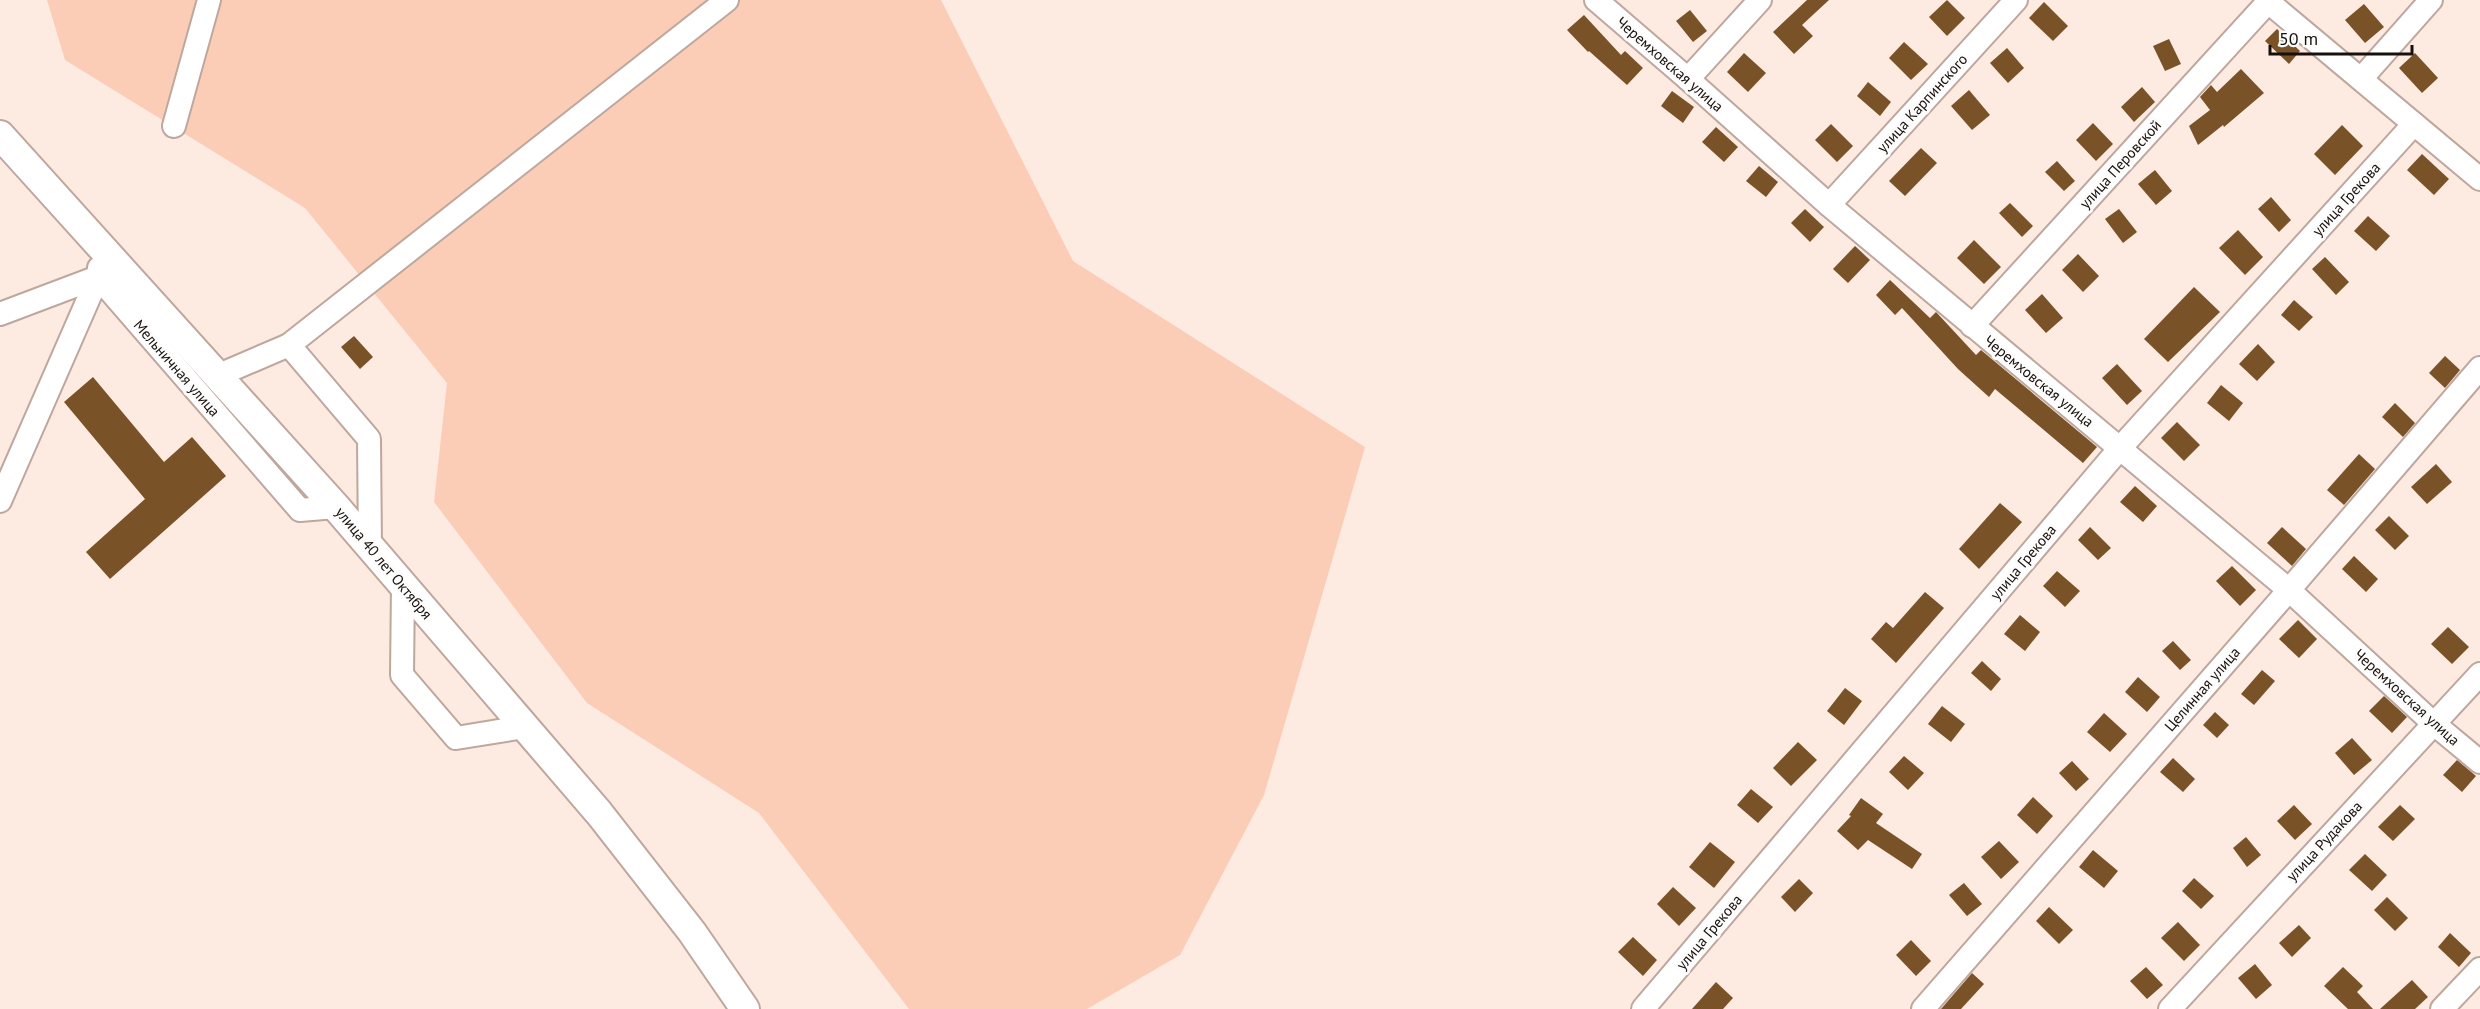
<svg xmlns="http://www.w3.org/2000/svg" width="2480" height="1009" font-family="'PT Sans',sans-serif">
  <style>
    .green { fill: #fbcdb7 }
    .building { fill: #795228 }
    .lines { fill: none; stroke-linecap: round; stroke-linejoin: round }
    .minor-casing { stroke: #bea79d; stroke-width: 26 }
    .major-casing { stroke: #bea79d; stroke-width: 32 }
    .minor { stroke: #fff; stroke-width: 22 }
    .major { stroke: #fff; stroke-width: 28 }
    .labels { text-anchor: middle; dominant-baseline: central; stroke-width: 6; stroke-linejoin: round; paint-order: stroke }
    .street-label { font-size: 15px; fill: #18100d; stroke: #fcfcfc }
  </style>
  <rect width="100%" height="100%" fill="#fdeae1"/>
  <!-- green -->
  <polygon class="green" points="47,0 941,0 1073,261 1365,447 1264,795 1180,955 1087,1009 909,1009 759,813 587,703 434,502 447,383 305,208 65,60"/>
  <!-- building -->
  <g class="building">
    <polygon points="1807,0 1829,0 1802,25 1813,36 1794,54 1773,32"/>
    <polygon points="1947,0 1965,18 1947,36 1929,17"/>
    <polygon points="2044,2 2068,26 2053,41 2029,18"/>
    <polygon points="2364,4 2384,27 2365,43 2345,20"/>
    <polygon points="1690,10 1707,31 1693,42 1676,21"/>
    <polygon points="1584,15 1621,55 1625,51 1643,68 1627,85 1589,51 1588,52 1567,30"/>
    <polygon points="2277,29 2300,51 2289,64 2265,41"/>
    <polygon points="2169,39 2181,64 2165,71 2153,46"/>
    <polygon points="1904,42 1928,64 1911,80 1889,58"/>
    <polygon points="2007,48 2024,68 2008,83 1990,63"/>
    <polygon points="1744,53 1766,73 1748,92 1727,72"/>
    <polygon points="2415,53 2438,78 2422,93 2399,68"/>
    <polygon points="2241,69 2264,93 2224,127 2223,125 2198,145 2189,126 2210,110 2200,97 2211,85 2217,92"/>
    <polygon points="1868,82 1891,102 1880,116 1857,96"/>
    <polygon points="2142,87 2155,102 2134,122 2121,107"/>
    <polygon points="1969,90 1990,115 1972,130 1951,106"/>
    <polygon points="1672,91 1694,107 1683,123 1661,106"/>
    <polygon points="2093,123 2113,144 2096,161 2076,140"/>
    <polygon points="1831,124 1853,146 1837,162 1815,140"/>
    <polygon points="2342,125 2363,146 2335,175 2314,154"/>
    <polygon points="1716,127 1738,147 1724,162 1702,142"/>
    <polygon points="1921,148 1937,163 1905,196 1889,181"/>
    <polygon points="2422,154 2449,179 2434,195 2407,170"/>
    <polygon points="2057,161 2075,181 2064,191 2045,172"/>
    <polygon points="1759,166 1778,182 1766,197 1746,181"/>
    <polygon points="2155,170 2172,191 2156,205 2138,184"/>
    <polygon points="2271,197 2291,220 2279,232 2258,209"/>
    <polygon points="2010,203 2033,226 2022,237 1999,213"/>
    <polygon points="1805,209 1824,227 1810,242 1791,223"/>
    <polygon points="2119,209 2137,232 2123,243 2105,219"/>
    <polygon points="2368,216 2390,236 2376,251 2354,231"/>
    <polygon points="2238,230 2263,257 2245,275 2219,248"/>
    <polygon points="1974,240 2001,267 1984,284 1957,258"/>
    <polygon points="1855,246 1870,260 1848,283 1833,269"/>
    <polygon points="2078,254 2099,276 2083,292 2062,270"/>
    <polygon points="2325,257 2349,282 2336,295 2312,269"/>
    <polygon points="1890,280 1930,318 1936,312 1976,355 1981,350 2097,447 2083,463 1995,389 1989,397 1958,369 1902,308 1895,315 1876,295"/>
    <polygon points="2194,287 2220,312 2168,362 2144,339"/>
    <polygon points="2042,294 2063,318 2046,333 2025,310"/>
    <polygon points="2294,300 2313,317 2299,331 2281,315"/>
    <polygon points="354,336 373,357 360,369 341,347"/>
    <polygon points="2258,344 2275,362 2257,381 2239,364"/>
    <polygon points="2445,356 2460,370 2445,388 2429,373"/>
    <polygon points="2117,364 2142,391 2127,405 2102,378"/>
    <polygon points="93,377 164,462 192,437 226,476 110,579 86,552 145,499 64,402"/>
    <polygon points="2221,385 2243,403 2229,421 2207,403"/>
    <polygon points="2395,403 2415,423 2403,437 2382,417"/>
    <polygon points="2177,422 2200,445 2184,461 2161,438"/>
    <polygon points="2359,454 2375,469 2344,505 2327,490"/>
    <polygon points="2436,464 2452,482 2427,504 2411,487"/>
    <polygon points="2135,486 2157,506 2143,522 2120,502"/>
    <polygon points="2000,503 2022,522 1979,569 1959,549"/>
    <polygon points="2389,516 2409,536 2395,550 2375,530"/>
    <polygon points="2090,527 2111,548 2098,560 2078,540"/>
    <polygon points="2282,527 2306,549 2292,566 2267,543"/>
    <polygon points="2354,556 2378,579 2366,592 2342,569"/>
    <polygon points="2232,566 2256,590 2240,606 2216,581"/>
    <polygon points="2057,571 2080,591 2065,607 2043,586"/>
    <polygon points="1925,592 1944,608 1896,663 1871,639 1886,622 1893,628"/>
    <polygon points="2020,615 2040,632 2025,651 2004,634"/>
    <polygon points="2298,620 2317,639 2299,658 2279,639"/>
    <polygon points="2448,627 2469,647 2452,664 2431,644"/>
    <polygon points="2173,641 2191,660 2180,670 2162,651"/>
    <polygon points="1982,661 2001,679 1991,691 1971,673"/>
    <polygon points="2262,670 2275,681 2254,705 2241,694"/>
    <polygon points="2138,677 2160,697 2147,712 2125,692"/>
    <polygon points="1845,688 1862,701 1844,725 1827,711"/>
    <polygon points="2384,696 2407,717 2392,733 2369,711"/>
    <polygon points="1942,706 1965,724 1951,742 1928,724"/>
    <polygon points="2215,712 2229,725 2217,738 2203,725"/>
    <polygon points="2104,713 2127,734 2110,752 2087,732"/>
    <polygon points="2352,738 2372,760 2354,775 2335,753"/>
    <polygon points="1798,742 1817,760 1791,786 1773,768"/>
    <polygon points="1904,756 1924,773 1908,790 1889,772"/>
    <polygon points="2173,758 2195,779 2183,792 2160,772"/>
    <polygon points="2457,760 2476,776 2462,792 2443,775"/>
    <polygon points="2072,761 2089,779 2076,791 2059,773"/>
    <polygon points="1751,789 1773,807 1758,823 1737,805"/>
    <polygon points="2033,797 2053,816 2037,834 2017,815"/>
    <polygon points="1861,798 1883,814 1876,823 1922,854 1912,869 1868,840 1858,850 1837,831 1851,816 1849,815"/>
    <polygon points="2294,805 2312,824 2295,840 2277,821"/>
    <polygon points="2400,805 2415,819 2393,841 2378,827"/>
    <polygon points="2246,837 2261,855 2247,867 2233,848"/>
    <polygon points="1999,841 2019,862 2001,879 1981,857"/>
    <polygon points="1710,842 1735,862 1714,888 1689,867"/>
    <polygon points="2093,850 2118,871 2104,888 2079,867"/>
    <polygon points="2365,854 2387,875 2372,891 2349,870"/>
    <polygon points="2194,878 2214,896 2201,909 2182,891"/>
    <polygon points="1799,879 1813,893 1795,912 1781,897"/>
    <polygon points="1964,883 1982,904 1967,916 1949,895"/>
    <polygon points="1673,887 1696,908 1679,926 1657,904"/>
    <polygon points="2387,897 2408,918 2395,931 2374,910"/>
    <polygon points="2049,907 2073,930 2059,944 2036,921"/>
    <polygon points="2178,922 2200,945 2184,961 2161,938"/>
    <polygon points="2299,925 2311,938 2292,957 2279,943"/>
    <polygon points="2450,933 2471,953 2459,967 2438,947"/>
    <polygon points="1633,937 1657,960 1643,976 1618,952"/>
    <polygon points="1911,940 1931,961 1916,976 1896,955"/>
    <polygon points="2255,964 2272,985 2256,999 2238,978"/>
    <polygon points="2146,967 2163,985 2147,999 2130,981"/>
    <polygon points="2343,967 2363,986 2357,992 2373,1009 2348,1009 2324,986"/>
    <polygon points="1972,973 1984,984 1961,1009 1941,1009"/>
    <polygon points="2412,980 2428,997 2415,1009 2380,1009"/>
    <polygon points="1716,982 1733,998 1723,1009 1692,1009"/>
  </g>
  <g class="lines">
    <!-- minor casing -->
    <g class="minor-casing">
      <g id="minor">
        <polyline points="1596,0 1688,79 1829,205 2289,590 2433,723 2480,762"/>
        <polyline points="2266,0 2480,179"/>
        <polyline points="1688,79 1760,0"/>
        <polyline points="2361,79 2431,0"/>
        <polyline points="174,126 209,0"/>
        <polyline points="1829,205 2016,0"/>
        <polyline points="0,314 98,277 300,510 336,507"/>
        <polyline points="1972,326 2268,2"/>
        <polyline points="289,345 727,0"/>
        <polyline points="219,375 289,345 369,439 370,548"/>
        <polyline points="0,501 98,277 99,268"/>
        <polyline points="403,586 402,675 456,738 524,727"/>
        <polyline points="1643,1009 2121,447 2414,124"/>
        <polyline points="1923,1009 2289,590 2480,368"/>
        <polyline points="2170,1009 2480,674"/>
        <polyline points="2442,1009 2480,969"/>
      </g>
    </g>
    <!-- major casing -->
    <g class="major-casing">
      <polyline id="major" points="0,135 336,507 599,813 692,932 745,1009"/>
    </g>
    <!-- minor -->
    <use href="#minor" class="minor"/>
    <!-- major -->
    <use href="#major" class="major"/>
  </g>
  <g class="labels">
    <!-- street labels -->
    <g class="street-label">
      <text transform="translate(1670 64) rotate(41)">Черемховская улица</text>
      <text transform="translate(1922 103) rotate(-48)">улица Карпинского</text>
      <text transform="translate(2120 164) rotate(-48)">улица Перовской</text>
      <text transform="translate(2346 199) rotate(-48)">улица Грекова</text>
      <text transform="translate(177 368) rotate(49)">Мельничная улица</text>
      <text transform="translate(2039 381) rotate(39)">Черемховская улица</text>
      <text transform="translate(2023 562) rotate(-50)">улица Грекова</text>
      <text transform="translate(384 563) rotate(50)">улица 40 лет Октября</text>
      <text transform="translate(2202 689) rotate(-49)">Целинная улица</text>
      <text transform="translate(2407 697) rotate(42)">Черемховская улица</text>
      <text transform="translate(2324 841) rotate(-47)">улица Рудакова</text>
      <text transform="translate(1709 932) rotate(-50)">улица Грекова</text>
    </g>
  </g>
  <!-- scale -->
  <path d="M2270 45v9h142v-9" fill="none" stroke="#18100d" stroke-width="3"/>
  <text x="2279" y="45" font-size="18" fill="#18100d" stroke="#fcfcfc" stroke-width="4.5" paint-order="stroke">50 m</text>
</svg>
